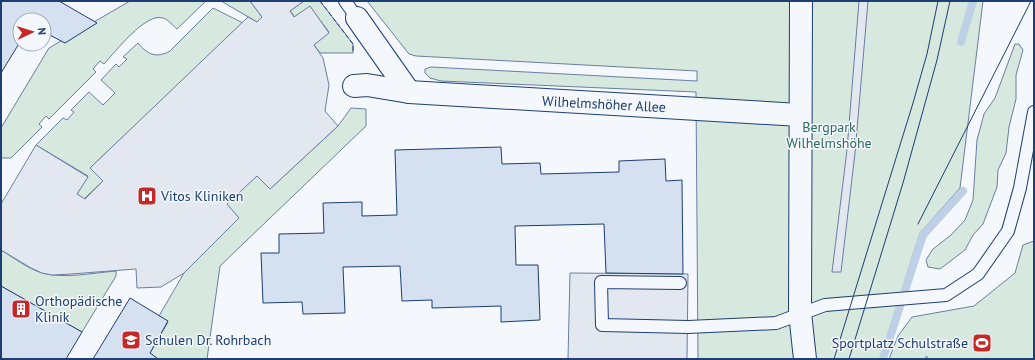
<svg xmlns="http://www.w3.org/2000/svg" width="1035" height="360" font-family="'PT Sans',sans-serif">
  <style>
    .green { fill: #d7e8df; stroke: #687fa3 }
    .parking { fill: #e3e8f0; stroke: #687fa3 }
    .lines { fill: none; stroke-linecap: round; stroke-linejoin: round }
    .stream { stroke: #bed0e5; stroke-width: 8 }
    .building { fill: #d5e0f0; stroke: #1d3f73 }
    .lane-casing { stroke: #1d3f73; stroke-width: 14 }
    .street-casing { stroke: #1d3f73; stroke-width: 24 }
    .secondary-casing { stroke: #1d3f73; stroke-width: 24 }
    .lane { stroke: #f4f7fb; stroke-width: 12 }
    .street { stroke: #f4f7fb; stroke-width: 22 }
    .secondary { stroke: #f4f7fb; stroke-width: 22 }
    .tram { stroke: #1d3f73; stroke-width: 1 }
    .fence { stroke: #1d3f73; stroke-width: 1; stroke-dasharray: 5 2; stroke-linecap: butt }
    .labels { text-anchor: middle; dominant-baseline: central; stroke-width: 3; stroke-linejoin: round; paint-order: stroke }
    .street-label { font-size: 14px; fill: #1d3f73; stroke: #f4f7fb }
    .park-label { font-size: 14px; fill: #2c6c60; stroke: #f4f7fb }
    .poi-label { font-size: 14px; fill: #1d3f73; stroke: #f4f7fb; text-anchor: start }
  </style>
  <rect width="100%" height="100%" fill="#f4f7fb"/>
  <!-- green -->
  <g class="green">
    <path d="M130 1H206L177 29C173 26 168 19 163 18 146 12 115 52 104 64L100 61 93 69 96 72 49 119 46 116 39 124 42 127 11 158H1V128L49 48Z"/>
    <polygon points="221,1 250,1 262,17 257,22"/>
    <polygon points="304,1 320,1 353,44 353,53 320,53 314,45 329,32 310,7 295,17 290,11"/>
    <polygon points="367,1 983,1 960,188 920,233 880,359 698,359 696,92 441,81 430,78 425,73 425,69 431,67 697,81 697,71 416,56 409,54"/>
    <path d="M213 8 243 23 90 168 103 181 84 199 77 194 88 176 36 145 63 118 67 120 74 112 71 110 89 92 103 105 115 93 101 80 116 64 119 67 127 59 123 57 138 43C147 54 156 59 170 51Z"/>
    <polygon points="1015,44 1019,44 1023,50 1016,75 1016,99 1009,127 1006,153 998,170 997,187 983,224 973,235 965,250 940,269 928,267 926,260 933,249 951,235 965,220 973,200 977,140 984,114 995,98"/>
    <polygon points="351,108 366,109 366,126 220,266 207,359 158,359 150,353 168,322 159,316 184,273 239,218 226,204 257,175 270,189 338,126"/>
    <polygon points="1034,241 1034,359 927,359 927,356 924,359 889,359 898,336 912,317 974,306 1015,273 1023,245"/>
    <path d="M1 250C14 258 27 268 42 273 64 279 92 273 116 271V276L82 332 1 286Z"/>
  </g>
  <!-- parking -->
  <g class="parking">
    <polygon points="250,1 304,1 290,11 294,17 310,6 329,33 314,45 323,58 329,85 325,111 338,126 270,189 257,176 227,204 239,218 184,273 161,287 137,288 136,269 71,274 52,275 42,273 31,268 1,250 1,204 36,145 88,177 77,194 85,199 103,181 90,168 248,17 257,22 262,17"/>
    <polygon points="859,1 868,1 855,153 841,272 832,272 847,150"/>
    <polygon points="570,273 688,274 687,359 568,359"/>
  </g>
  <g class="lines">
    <!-- stream -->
    <g class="stream">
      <polyline points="961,42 973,1"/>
      <polyline points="883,359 923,235 963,191"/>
    </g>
  </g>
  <!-- building -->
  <g class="building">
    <polygon points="1,1 59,1 97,23 65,43 44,32 44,20 20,20 20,42 1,73"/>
    <polygon points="501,147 502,164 540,163 541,174 619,172 619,161 665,159 666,181 682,180 683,274 606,273 604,224 515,226 516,265 538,265 540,320 501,322 501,306 432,308 432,300 402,301 400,266 343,267 345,313 303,314 302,302 263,303 261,253 279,253 279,234 324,233 323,203 362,202 362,216 397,215 395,150"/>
    <polygon points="1,286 82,332 66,359 1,359"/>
    <polygon points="130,298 168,321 150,353 158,359 93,359"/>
  </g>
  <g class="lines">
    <!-- lane casing -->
    <g class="lane-casing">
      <g id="lane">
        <polyline points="345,1 357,18"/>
        <polyline points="680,283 601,282 602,325 688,327 776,323 825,305 946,295 978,274 1008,231 1020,188 1034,112"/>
      </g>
    </g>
    <!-- street casing -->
    <g class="street-casing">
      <g id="street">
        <polyline points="357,18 409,92"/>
        <polyline points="354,86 367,85 409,92 800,115"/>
      </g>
    </g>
    <!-- secondary casing -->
    <g class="secondary-casing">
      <polyline id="secondary" points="801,1 800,313 805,359"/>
    </g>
    <!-- lane -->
    <use href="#lane" class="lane"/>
    <!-- street -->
    <use href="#street" class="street"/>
    <!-- secondary -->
    <use href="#secondary" class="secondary"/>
    <!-- tram -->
    <g class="tram">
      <polyline points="918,224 1031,1"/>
      <polyline points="834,359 913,103 927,54 938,1"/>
      <polyline points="849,359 903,183 937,60 950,1"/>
    </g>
    <!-- fence -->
    <polyline class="fence" points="320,1 353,44 353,53"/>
  </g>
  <!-- icons -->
  <defs>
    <g id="hospital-square" transform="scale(1)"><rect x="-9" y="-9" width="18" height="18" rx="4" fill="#c62828" stroke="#f4f7fb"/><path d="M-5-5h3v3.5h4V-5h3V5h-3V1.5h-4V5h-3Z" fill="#fff"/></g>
    <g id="building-square" transform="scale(1)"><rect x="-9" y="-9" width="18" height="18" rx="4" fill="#c62828" stroke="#f4f7fb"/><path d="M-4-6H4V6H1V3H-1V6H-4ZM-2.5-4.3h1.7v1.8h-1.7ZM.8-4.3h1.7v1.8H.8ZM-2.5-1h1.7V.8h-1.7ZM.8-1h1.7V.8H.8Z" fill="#fff"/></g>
    <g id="school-square" transform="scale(1)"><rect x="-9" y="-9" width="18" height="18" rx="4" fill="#c62828" stroke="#f4f7fb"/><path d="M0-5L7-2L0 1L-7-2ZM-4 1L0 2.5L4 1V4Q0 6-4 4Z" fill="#fff"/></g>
    <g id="stadium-square" transform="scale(1)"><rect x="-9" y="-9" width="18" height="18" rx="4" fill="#c62828" stroke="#f4f7fb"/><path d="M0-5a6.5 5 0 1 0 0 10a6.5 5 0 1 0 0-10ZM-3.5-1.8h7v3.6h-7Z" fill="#fff"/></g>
  </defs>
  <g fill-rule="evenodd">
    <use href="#hospital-square" x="147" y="196"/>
    <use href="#building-square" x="21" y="309"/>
    <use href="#school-square" x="131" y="340"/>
    <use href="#stadium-square" x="982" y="343"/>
  </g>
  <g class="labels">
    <!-- street labels -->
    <g class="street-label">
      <text transform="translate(604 104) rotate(3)">Wilhelmshöher Allee</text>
    </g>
    <!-- park labels -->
    <g class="park-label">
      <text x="829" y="127">Bergpark<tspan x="829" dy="16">Wilhelmshöhe</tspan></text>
    </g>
    <!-- poi labels -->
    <g class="poi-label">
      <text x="161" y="196">Vitos Kliniken</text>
      <text x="35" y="301">Orthopädische<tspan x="35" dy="16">Klinik</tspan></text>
      <text x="145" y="340">Schulen Dr. Rohrbach</text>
      <text x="968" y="343" text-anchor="end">Sportplatz Schulstraße</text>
    </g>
  </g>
  <!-- border -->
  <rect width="1035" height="360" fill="none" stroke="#1d3f73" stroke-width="4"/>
  <!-- north arrow -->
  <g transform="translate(32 32) rotate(86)"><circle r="19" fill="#f4f7fb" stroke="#9eadc5"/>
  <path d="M0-3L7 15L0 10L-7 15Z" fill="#c62828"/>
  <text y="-6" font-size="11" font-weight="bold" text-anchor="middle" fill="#1d3f73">N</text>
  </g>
</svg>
